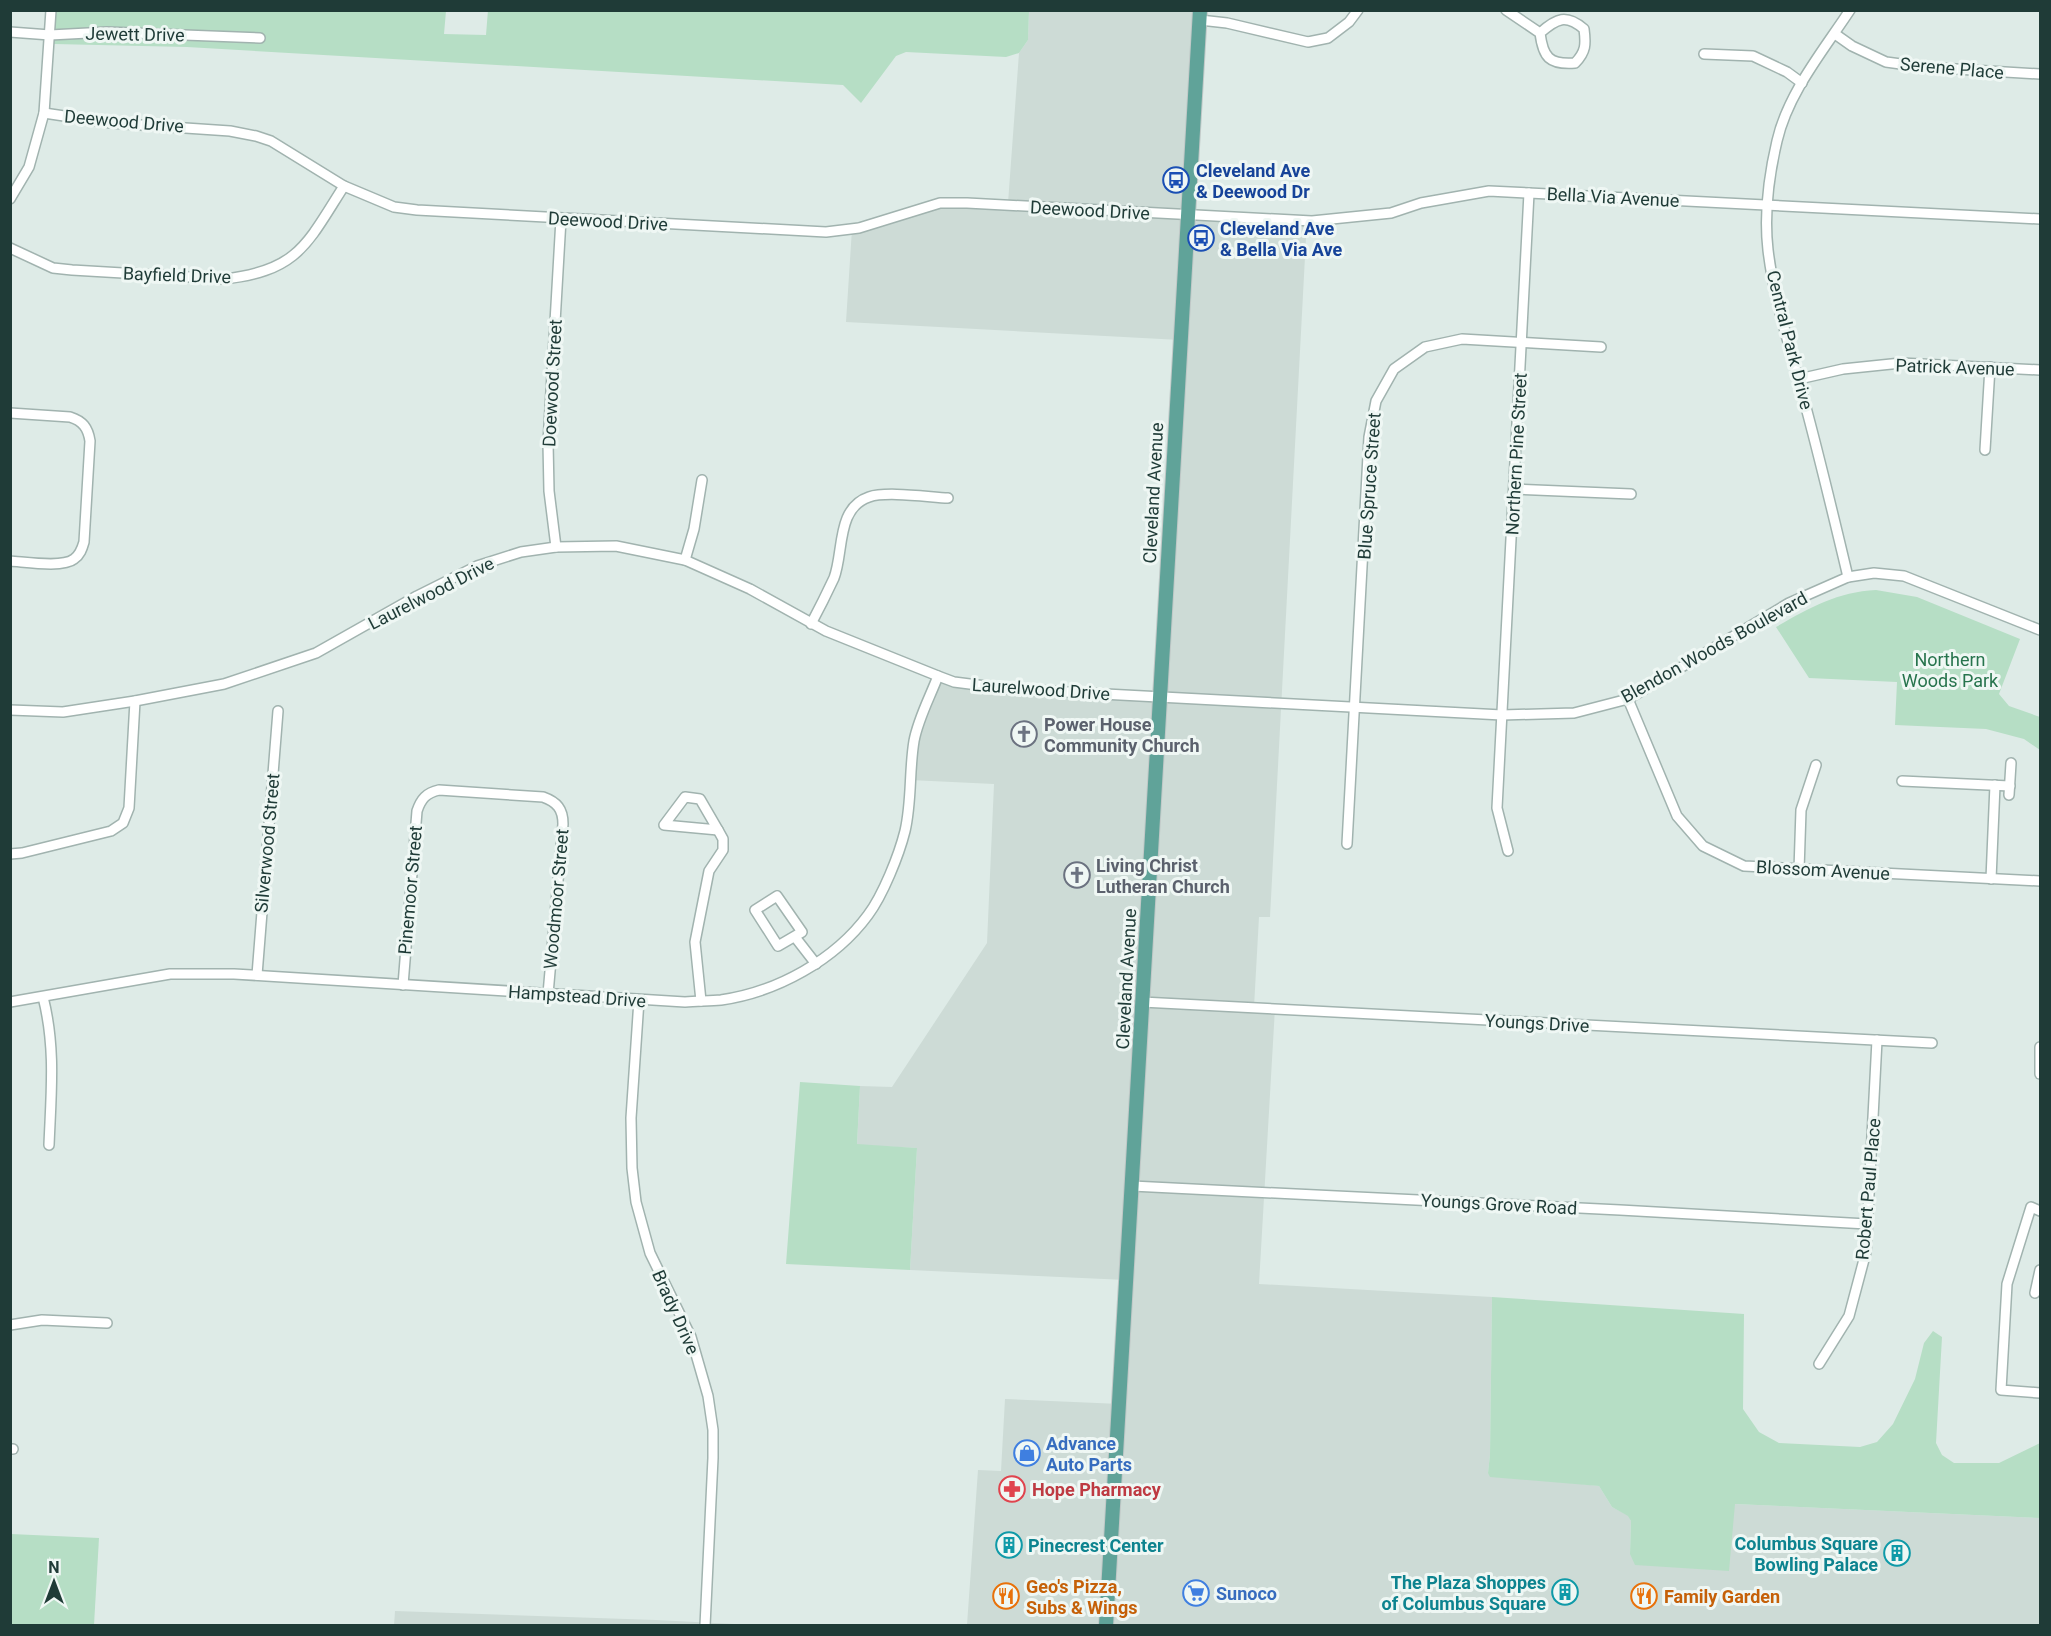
<svg xmlns="http://www.w3.org/2000/svg" width="2051" height="1636" font-family="Roboto,sans-serif">
  <style>
    .built { fill: #cddbd6 }
    .green { fill: #b6dec5 }
    .lines { fill: none; stroke-linecap: round; stroke-linejoin: round }
    .street-casing { stroke: #a1b3af; stroke-width: 12 }
    .primary-casing { stroke: #c0c8c7; stroke-width: 16 }
    .street { stroke: #fff; stroke-width: 9 }
    .primary { stroke: #60a399; stroke-width: 14 }
    .labels { text-anchor: middle; dominant-baseline: central; stroke-width: 6; stroke-linejoin: round; paint-order: stroke }
    .street-label { font-size: 18px; fill: #1f3b37; stroke: #eff7f4 }
    .transit-label { font-size: 18px; font-weight: bold; fill: #164399; stroke: #eff7f4; text-anchor: start }
    .park-label { font-size: 18px; fill: #27744d; stroke: #eff7f4 }
    .worship-label { font-size: 18px; font-weight: bold; fill: #5b616d; stroke: #eff7f4; text-anchor: start }
    .shop-label { font-size: 18px; font-weight: bold; fill: #366cbe; stroke: #eff7f4; text-anchor: start }
    .health-label { font-size: 18px; font-weight: bold; fill: #be3a42; stroke: #eff7f4; text-anchor: start }
    .culture-label { font-size: 18px; font-weight: bold; fill: #0d838f; stroke: #eff7f4; text-anchor: end }
    .food-label { font-size: 18px; font-weight: bold; fill: #c56008; stroke: #eff7f4; text-anchor: start }
  </style>
  <rect width="100%" height="100%" fill="#deebe7"/>
  <!-- built -->
  <g class="built">
    <polygon points="1029,11 1202,11 1189,214 1307,219 1270,917 1259,917 1254,1007 1275,1008 1259,1284 1492,1297 1490,1454 1488,1473 1599,1486 1612,1507 1629,1516 1631,1521 1630,1554 1734,1504 2040,1518 2040,1625 967,1625 978,1470 1001,1471 1005,1399 1120,1404 1126,1280 910,1270 917,1148 857,1145 860,1086 892,1087 987,943 994,784 910,780 914,739 938,677 976,685 1160,695 1180,340 846,322 852,229 908,211 1008,203 1019,53 1028,40"/>
    <polygon points="395,1611 656,1620 754,1625 394,1626"/>
  </g>
  <!-- green -->
  <g class="green">
    <polygon points="56,10 446,11 444,34 486,35 488,10 1029,11 1028,40 1019,53 1006,57 906,52 896,56 861,103 843,85 187,47 54,44"/>
    <path d="M1876 590 1917 597 2020 639 1999 694 2009 706 2040 717V750L2024 739 1986 729 1895 725 1897 682 1809 678 1776 627C1809 608 1837 592 1876 590Z"/>
    <polygon points="800,1082 860,1086 857,1144 917,1148 910,1270 786,1264"/>
    <polygon points="1492,1297 1744,1314 1743,1409 1759,1432 1779,1443 1860,1447 1877,1442 1893,1424 1915,1379 1924,1343 1933,1331 1942,1337 1936,1443 1942,1455 1954,1463 1999,1463 2040,1443 2040,1518 1735,1504 1729,1571 1635,1565 1630,1554 1631,1521 1628,1516 1612,1507 1599,1486 1490,1477 1488,1473 1490,1454"/>
    <polygon points="11,1534 99,1538 94,1625 11,1625"/>
  </g>
  <g class="lines">
    <!-- street casing -->
    <g class="street-casing">
      <g id="street">
        <path d="M1506 10 1540 33C1543 57 1549 65 1575 63 1586 52 1586 44 1584 29 1566 14 1557 18 1540 33"/>
        <polyline points="1200,20 1227,23 1308,42 1328,38 1349,22 1358,10"/>
        <polyline points="10,32 50,35 107,32 260,38"/>
        <polyline points="1835,34 1852,46 1886,62 1923,67 2040,74"/>
        <polyline points="1704,54 1753,56 1787,72 1802,83"/>
        <polyline points="44,113 111,123 230,131 256,136 271,141 344,186 394,207 417,210 826,232 859,228 940,203 967,203 1312,221 1391,213 1421,203 1489,191 2040,219"/>
        <polyline points="10,199 29,167 44,113 51,10"/>
        <path d="M10 248 53 268 72 270 224 279C298 271 307 244 344 186"/>
        <polyline points="1799,379 1843,369 1901,363 2040,370"/>
        <path d="M10 413 70 417C83 421 88 428 90 441L84 542C82 549 80 555 74 559 63 568 26 562 10 561"/>
        <polyline points="1985,450 1990,367"/>
        <polyline points="1514,489 1631,494"/>
        <polyline points="556,547 549,491 548,443 561,219"/>
        <polyline points="685,560 694,529 702,480"/>
        <path d="M1848 577C1834 518 1820 459 1804 400 1791 350 1774 301 1768 250 1764 215 1769 175 1777 141 1788 93 1823 51 1850 10"/>
        <path d="M811 624C819 609 827 593 834 578 844 552 836 508 869 497 886 491 928 497 948 498"/>
        <polyline points="1628,699 1677,816 1703,846 1744,866 2040,881"/>
        <polyline points="10,710 63,712 135,701 224,684 316,653 417,596 477,566 521,552 556,547 616,546 685,560 750,589 826,631 938,676 954,682 1009,689 1502,715 1574,713 1628,699 1789,603 1848,577 1874,573 1904,576 2040,630"/>
        <polyline points="1902,781 2010,786"/>
        <polyline points="2009,795 2011,763"/>
        <polygon points="685,797 700,799 718,830 664,825"/>
        <polyline points="1347,844 1369,437 1376,401 1394,369 1425,347 1462,339 1601,347"/>
        <polyline points="1508,851 1497,808 1529,193"/>
        <polyline points="10,854 22,853 111,831 123,823 129,808 135,701"/>
        <polyline points="1799,870 1801,810 1816,765"/>
        <polyline points="1991,879 1995,785"/>
        <polygon points="777,896 802,932 778,946 755,910"/>
        <polyline points="795,937 816,964"/>
        <polyline points="257,975 278,711"/>
        <path d="M403 985 417 811C421 799 426 793 439 790L543 797C557 802 563 809 563 824L548 994"/>
        <path d="M43 997C56 1048 51 1094 49 1145"/>
        <polyline points="639,1000 631,1118 632,1168 636,1202 650,1253 691,1337 708,1396 713,1430 713,1458 705,1626"/>
        <polyline points="701,1001 695,942 709,871 723,850 723,839 718,830"/>
        <path d="M10 1002 170 974H234L685 1002C697 1001 709 1001 721 1000 777 992 835 960 868 915 883 895 899 855 905 831 912 801 909 771 914 741 918 719 930 697 938 676"/>
        <polyline points="1142,1002 1932,1043"/>
        <polyline points="2040,1047 2040,1074"/>
        <polyline points="1132,1186 1620,1210 1867,1224"/>
        <polyline points="2040,1211 2031,1207 2007,1284 2001,1390 2040,1393"/>
        <polyline points="2035,1293 2040,1270"/>
        <polyline points="10,1325 42,1320 107,1323"/>
        <polyline points="1819,1364 1849,1316 1866,1252 1877,1040"/>
        <polyline points="10,1449 13,1449"/>
      </g>
    </g>
    <!-- primary casing -->
    <g class="primary-casing">
      <polyline id="primary" points="1106,1626 1200,10"/>
    </g>
    <!-- street -->
    <use href="#street" class="street"/>
    <!-- primary -->
    <use href="#primary" class="primary"/>
  </g>
  <!-- icons -->
  <defs>
    <g id="bus-ring" transform="scale(1.35)"><circle r="9.5" fill="#eff7f4" stroke="#1a4fb4" stroke-width="1.5"/><path d="M-5-6H5V4H4V6H2V4H-2V6H-4V4H-5ZM-3.5-4V0h7V-4ZM-3.5 1.2v1.5H-2V1.2ZM2 1.2v1.5H3.5V1.2Z" fill="#1a4fb4"/></g>
    <g id="church-ring" transform="scale(1.35)"><circle r="9.5" fill="#eff7f4" stroke="#6b7280" stroke-width="1.5"/><path d="M-1.2-6h2.4v3.5h3.3v2.4h-3.3V6h-2.4V-.1h-3.3v-2.4h3.3Z" fill="#6b7280"/></g>
    <g id="shop-ring" transform="scale(1.35)"><circle r="9.5" fill="#eff7f4" stroke="#3f7fe0" stroke-width="1.5"/><path d="M-5-2.5h2.3a2.7 3.5 0 0 1 5.4 0H5L5.5 6h-11ZM-1.5-2.5h3a1.5 2.3 0 0 0-3 0Z" fill="#3f7fe0"/></g>
    <g id="pharmacy-ring" transform="scale(1.35)"><circle r="9.5" fill="#eff7f4" stroke="#e0444e" stroke-width="1.5"/><path d="M-2-6h4v4h4v4h-4v4h-4v-4h-4v-4h4Z" fill="#e0444e"/></g>
    <g id="building-ring" transform="scale(1.35)"><circle r="9.5" fill="#eff7f4" stroke="#0f9aa8" stroke-width="1.5"/><path d="M-4-6H4V6H1V3H-1V6H-4ZM-2.5-4.3h1.7v1.8h-1.7ZM.8-4.3h1.7v1.8H.8ZM-2.5-1h1.7V.8h-1.7ZM.8-1h1.7V.8H.8Z" fill="#0f9aa8"/></g>
    <g id="supermarket-ring" transform="scale(1.35)"><circle r="9.5" fill="#eff7f4" stroke="#3f7fe0" stroke-width="1.5"/><path d="M-6-5.5h2.5l.6 2H6L4.5 2H-2.5L-4.4-4H-6ZM-1.5 3.2a1.3 1.3 0 1 0 .1 0ZM3 3.2a1.3 1.3 0 1 0 .1 0Z" fill="#3f7fe0"/></g>
    <g id="restaurant-ring" transform="scale(1.35)"><circle r="9.5" fill="#eff7f4" stroke="#e8710a" stroke-width="1.5"/><path d="M-5-6h1v4h1v-4h1v4h1v-4h1v5L-1.5 .5V6h-2V.5L-5-1ZM5-6V6H3V1.5H1.5Q1.5-4 5-6Z" fill="#e8710a"/></g>
  </defs>
  <g fill-rule="evenodd">
    <use href="#bus-ring" x="1176" y="180"/>
    <use href="#bus-ring" x="1201" y="238"/>
    <use href="#church-ring" x="1024" y="734"/>
    <use href="#church-ring" x="1077" y="875"/>
    <use href="#shop-ring" x="1027" y="1453"/>
    <use href="#pharmacy-ring" x="1012" y="1489"/>
    <use href="#building-ring" x="1009" y="1545"/>
    <use href="#building-ring" x="1897" y="1553"/>
    <use href="#building-ring" x="1565" y="1592"/>
    <use href="#supermarket-ring" x="1196" y="1593"/>
    <use href="#restaurant-ring" x="1006" y="1596"/>
    <use href="#restaurant-ring" x="1644" y="1596"/>
  </g>
  <g class="labels">
    <!-- street labels -->
    <g class="street-label">
      <text transform="translate(135 34) rotate(1)">Jewett Drive</text>
      <text transform="translate(1952 68) rotate(5)">Serene Place</text>
      <text transform="translate(124 121) rotate(5)">Deewood Drive</text>
      <text transform="translate(1613 197) rotate(3)">Bella Via Avenue</text>
      <text transform="translate(1090 210) rotate(3)">Deewood Drive</text>
      <text transform="translate(608 221) rotate(3)">Deewood Drive</text>
      <text transform="translate(177 275) rotate(2)">Bayfield Drive</text>
      <text transform="translate(1790 340) rotate(76)">Central Park Drive</text>
      <text transform="translate(1955 367) rotate(2)">Patrick Avenue</text>
      <text transform="translate(552 383) rotate(-87)">Doewood Street</text>
      <text transform="translate(1516 454) rotate(-87)">Northern Pine Street</text>
      <text transform="translate(1369 486) rotate(-86)">Blue Spruce Street</text>
      <text transform="translate(1153 493) rotate(-87)">Cleveland Avenue</text>
      <text transform="translate(431 593) rotate(-27)">Laurelwood Drive</text>
      <text transform="translate(1714 647) rotate(-29)">Blendon Woods Boulevard</text>
      <text transform="translate(1041 689) rotate(4)">Laurelwood Drive</text>
      <text transform="translate(267 843) rotate(-85)">Silverwood Street</text>
      <text transform="translate(1823 870) rotate(3)">Blossom Avenue</text>
      <text transform="translate(410 890) rotate(-85)">Pinemoor Street</text>
      <text transform="translate(556 899) rotate(-85)">Woodmoor Street</text>
      <text transform="translate(1126 979) rotate(-87)">Cleveland Avenue</text>
      <text transform="translate(577 996) rotate(4)">Hampstead Drive</text>
      <text transform="translate(1537 1023) rotate(3)">Youngs Drive</text>
      <text transform="translate(1868 1189) rotate(-85)">Robert Paul Place</text>
      <text transform="translate(1499 1204) rotate(3)">Youngs Grove Road</text>
      <text transform="translate(676 1312) rotate(66)">Brady Drive</text>
    </g>
    <!-- transit labels -->
    <g class="transit-label">
      <text x="1196" y="170">Cleveland Ave<tspan x="1196" dy="21">&amp; Deewood Dr</tspan></text>
      <text x="1220" y="228">Cleveland Ave<tspan x="1220" dy="21">&amp; Bella Via Ave</tspan></text>
    </g>
    <!-- park labels -->
    <g class="park-label">
      <text x="1950" y="659">Northern<tspan x="1950" dy="21">Woods Park</tspan></text>
    </g>
    <!-- worship labels -->
    <g class="worship-label">
      <text x="1044" y="724">Power House<tspan x="1044" dy="21">Community Church</tspan></text>
      <text x="1096" y="865">Living Christ<tspan x="1096" dy="21">Lutheran Church</tspan></text>
    </g>
    <!-- shop labels -->
    <g class="shop-label">
      <text x="1046" y="1443">Advance<tspan x="1046" dy="21">Auto Parts</tspan></text>
      <text x="1216" y="1593">Sunoco</text>
    </g>
    <!-- health labels -->
    <g class="health-label">
      <text x="1032" y="1489">Hope Pharmacy</text>
    </g>
    <!-- culture labels -->
    <g class="culture-label">
      <text x="1878" y="1543">Columbus Square<tspan x="1878" dy="21">Bowling Palace</tspan></text>
      <text x="1028" y="1545" text-anchor="start">Pinecrest Center</text>
      <text x="1546" y="1582">The Plaza Shoppes<tspan x="1546" dy="21">of Columbus Square</tspan></text>
    </g>
    <!-- food labels -->
    <g class="food-label">
      <text x="1026" y="1586">Geo's Pizza,<tspan x="1026" dy="21">Subs &amp; Wings</tspan></text>
      <text x="1664" y="1596">Family Garden</text>
    </g>
  </g>
  <!-- border -->
  <rect width="2051" height="1636" fill="none" stroke="#1f3b37" stroke-width="24"/>
  <!-- north arrow -->
  <g transform="translate(54 1582)" stroke="#eff7f4" stroke-width="4.5" paint-order="stroke">
  <path d="M0-4.5L10 22L0 15L-10 22Z" fill="#1f3b37"/>
  <text y="-9" font-size="16" font-weight="bold" text-anchor="middle" fill="#1f3b37">N</text>
  </g>
</svg>
